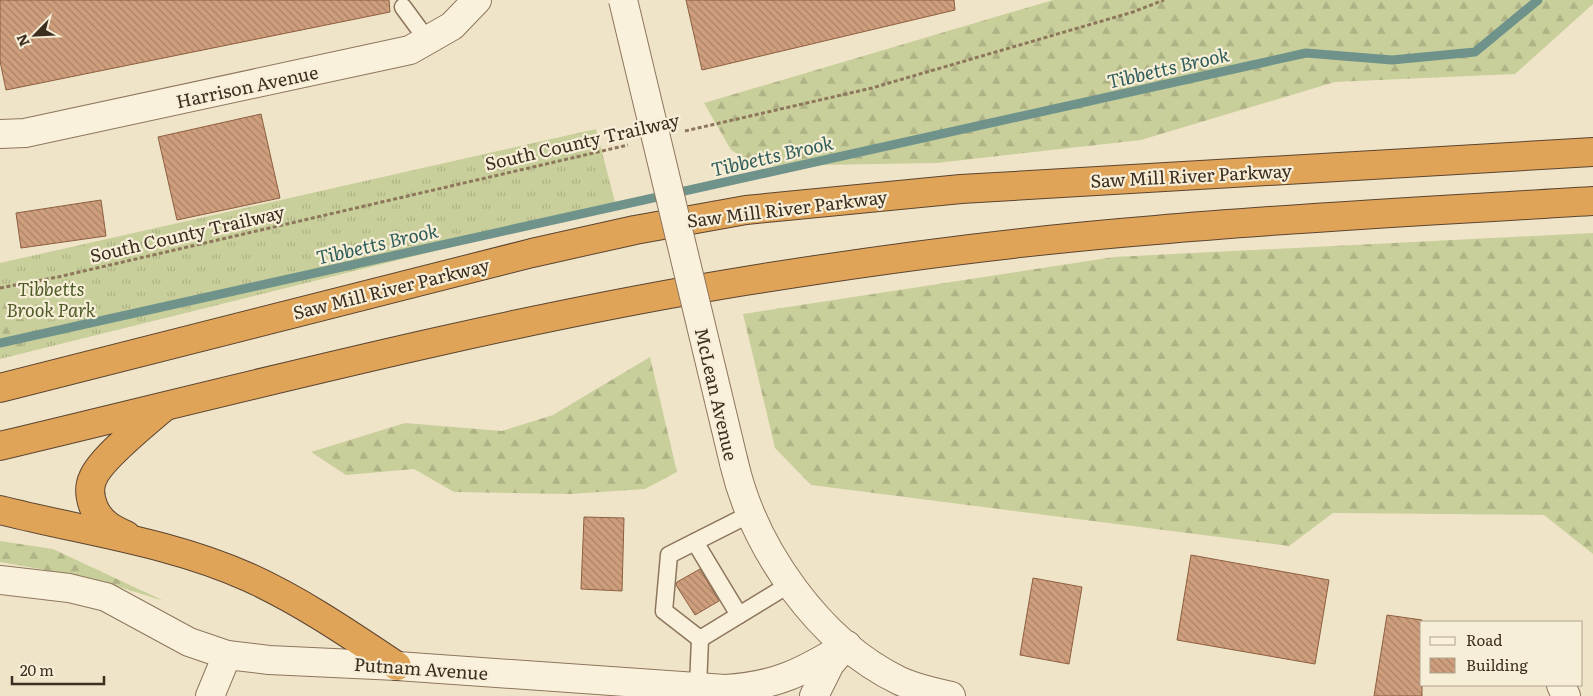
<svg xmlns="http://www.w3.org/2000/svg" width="1593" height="696" font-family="Literata,serif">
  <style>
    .grass { fill: url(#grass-tufts) }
    .forest { fill: url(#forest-firs) }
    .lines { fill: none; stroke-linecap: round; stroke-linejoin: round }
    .stream { stroke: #6f938a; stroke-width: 9 }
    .building { fill: url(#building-back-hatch); stroke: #8d5f41 }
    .service-casing { stroke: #8d765c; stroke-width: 19 }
    .minor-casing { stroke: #8d765c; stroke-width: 30 }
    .tertiary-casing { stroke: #8d765c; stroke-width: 30 }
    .motorway-casing { stroke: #5b4430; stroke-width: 30 }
    .path { stroke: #8d765c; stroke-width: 3; stroke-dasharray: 4 2.5; stroke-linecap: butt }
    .service { stroke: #faf1dc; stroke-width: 16 }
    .minor { stroke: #faf1dc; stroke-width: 28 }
    .tertiary { stroke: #faf1dc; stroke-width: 28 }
    .motorway { stroke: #e0a458; stroke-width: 28 }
    .tertiary-bridge-casing { stroke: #8d765c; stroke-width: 30; stroke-linecap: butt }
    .tertiary-bridge { stroke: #faf1dc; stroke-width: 28 }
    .labels { text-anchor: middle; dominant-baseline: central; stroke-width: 4.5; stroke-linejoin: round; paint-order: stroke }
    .street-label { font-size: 18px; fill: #3d2e20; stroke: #f7eed8 }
    .park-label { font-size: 18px; font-style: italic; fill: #4d5a26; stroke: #f7eed8 }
    .water-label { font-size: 19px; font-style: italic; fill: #2f5d5a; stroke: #f7eed8 }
  </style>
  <defs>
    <pattern id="grass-tufts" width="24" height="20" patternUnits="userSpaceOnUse" patternTransform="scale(1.25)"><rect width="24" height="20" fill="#c9cf9b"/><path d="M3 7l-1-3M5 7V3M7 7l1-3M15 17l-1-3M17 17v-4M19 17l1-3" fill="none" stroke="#aeb285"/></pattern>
    <pattern id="forest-firs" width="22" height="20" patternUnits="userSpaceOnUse" patternTransform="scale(1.25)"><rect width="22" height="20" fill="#c9cf9b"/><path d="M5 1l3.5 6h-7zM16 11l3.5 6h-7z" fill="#aeb285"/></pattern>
    <pattern id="building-back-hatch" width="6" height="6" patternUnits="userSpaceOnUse" patternTransform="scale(1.25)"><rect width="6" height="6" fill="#cf9f7d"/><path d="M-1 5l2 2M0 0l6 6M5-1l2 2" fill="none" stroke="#a98266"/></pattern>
  </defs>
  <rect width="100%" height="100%" fill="#f0e4c8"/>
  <!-- grass -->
  <polygon class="grass" points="596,129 616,206 0,359 0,263"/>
  <!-- forest -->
  <g class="forest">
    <polygon points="1053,0 1593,0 1593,4 1515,74 1335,82 1141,140 937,163 758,166 731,150 704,103"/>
    <polygon points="1593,233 1593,554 1544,515 1333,513 1289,546 811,485 775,448 743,314 1114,257"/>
    <polygon points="7,297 33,310 22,348 0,353 0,299"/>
    <polygon points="650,357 677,472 645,489 570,494 454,492 414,469 346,475 311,452 405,423 502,431 553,415"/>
    <polygon points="0,541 53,549 164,601 91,578 0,562"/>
  </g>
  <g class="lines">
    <!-- stream -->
    <polyline class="stream" points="0,343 1306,53 1392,60 1475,52 1538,0"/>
  </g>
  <!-- building -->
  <g class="building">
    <polygon points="0,0 389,0 390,12 6,90 0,61"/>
    <polygon points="686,0 954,0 955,10 702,70"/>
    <polygon points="261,114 280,198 177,220 158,137"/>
    <polygon points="101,200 106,236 21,248 16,213"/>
    <polygon points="584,517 624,518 622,591 581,589"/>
    <polygon points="1191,555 1329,580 1315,664 1177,640"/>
    <polygon points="700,569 719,601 695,615 676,585 677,582"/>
    <polygon points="1033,578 1082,587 1069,664 1020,655"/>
    <polygon points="1387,615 1422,620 1422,696 1374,696"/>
  </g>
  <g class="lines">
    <!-- service casing -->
    <g class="service-casing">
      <g id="service">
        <polyline points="403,7 428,41"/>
        <polyline points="695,542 739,615"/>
        <polyline points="700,639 664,611 669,555 750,514"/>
        <polyline points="700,639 790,584"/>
        <polyline points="698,687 700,639"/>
      </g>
    </g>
    <!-- minor casing -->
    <g class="minor-casing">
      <g id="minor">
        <polyline points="0,134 25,133 410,50 452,26 477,0"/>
        <polyline points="0,580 69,588 106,597 189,642 227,655 269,660 397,666"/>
        <polyline points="1561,685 1566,696"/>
        <polyline points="210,696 227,655"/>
        <polyline points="814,696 830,664 846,645"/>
      </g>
    </g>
    <!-- tertiary casing -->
    <g class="tertiary-casing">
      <g id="tertiary">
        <path d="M734 463C754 549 819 642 900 681 916 688 933 692 951 696"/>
        <path d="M397 666 725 689C776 686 803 672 847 645"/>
      </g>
    </g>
    <!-- motorway casing -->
    <g class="motorway-casing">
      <g id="motorway">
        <polyline points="0,388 532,253 635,230 746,210 961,189 1593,152"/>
        <path d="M0 446C247 387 494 322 745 281 881 259 1018 241 1156 230 1301 217 1447 210 1593 201"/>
        <path d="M0 510C83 531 170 542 248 577 301 601 349 634 397 666"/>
        <path d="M126 535C112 529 100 522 94 508 90 498 88 488 93 478 101 458 146 423 164 407"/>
      </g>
    </g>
    <!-- path -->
    <g class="path">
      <polyline points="685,131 872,88 1133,12 1164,0"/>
      <polyline points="0,288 58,277 628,145"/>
    </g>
    <!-- service -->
    <use href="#service" class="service"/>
    <!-- minor -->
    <use href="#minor" class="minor"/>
    <!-- tertiary -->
    <use href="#tertiary" class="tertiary"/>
    <!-- motorway -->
    <use href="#motorway" class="motorway"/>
    <!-- tertiary-bridge casing -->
    <g class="tertiary-bridge-casing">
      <polyline id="tertiary-bridge" points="623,0 734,463"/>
    </g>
    <!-- tertiary-bridge -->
    <use href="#tertiary-bridge" class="tertiary-bridge"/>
  </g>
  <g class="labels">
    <!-- street labels -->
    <g class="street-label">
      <text transform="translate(247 86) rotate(-12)">Harrison Avenue</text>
      <text transform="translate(582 141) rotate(-13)">South County Trailway</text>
      <text transform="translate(1191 175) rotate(-3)">Saw Mill River Parkway</text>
      <text transform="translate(787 208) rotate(-7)">Saw Mill River Parkway</text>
      <text transform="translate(187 233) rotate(-13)">South County Trailway</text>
      <text transform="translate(391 288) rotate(-14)">Saw Mill River Parkway</text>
      <text transform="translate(717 394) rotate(77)">McLean Avenue</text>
      <text transform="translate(421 668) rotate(4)">Putnam Avenue</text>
    </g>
    <!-- park labels -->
    <g class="park-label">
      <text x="51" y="288">Tibbetts<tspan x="51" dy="21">Brook Park</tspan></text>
    </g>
    <!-- water labels -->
    <g class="water-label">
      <text transform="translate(1168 67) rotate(-13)">Tibbetts Brook</text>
      <text transform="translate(772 155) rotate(-13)">Tibbetts Brook</text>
      <text transform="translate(377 243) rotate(-13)">Tibbetts Brook</text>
    </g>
  </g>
  <!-- legend -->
  <rect x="1420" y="621" width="162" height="65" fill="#f7eed8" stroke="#ada18e"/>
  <rect x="1430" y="637" width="25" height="8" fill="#faf1dc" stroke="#ada18e"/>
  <text x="1466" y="646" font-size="15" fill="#3d2e20">Road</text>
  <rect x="1430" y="658" width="25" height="15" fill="url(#building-back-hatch)" stroke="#ada18e"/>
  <text x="1466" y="671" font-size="15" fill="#3d2e20">Building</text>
  <!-- north arrow -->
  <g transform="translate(35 35) rotate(246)" stroke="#f7eed8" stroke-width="4" paint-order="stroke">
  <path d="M0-4L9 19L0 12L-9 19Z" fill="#3d2e20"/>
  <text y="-8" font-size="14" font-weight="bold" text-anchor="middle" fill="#3d2e20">N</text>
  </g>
  <!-- scale -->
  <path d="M12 676v8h92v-8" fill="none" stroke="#3d2e20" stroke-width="2.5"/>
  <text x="20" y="676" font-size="15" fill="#3d2e20" stroke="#f7eed8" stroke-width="4" paint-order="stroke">20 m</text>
</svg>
